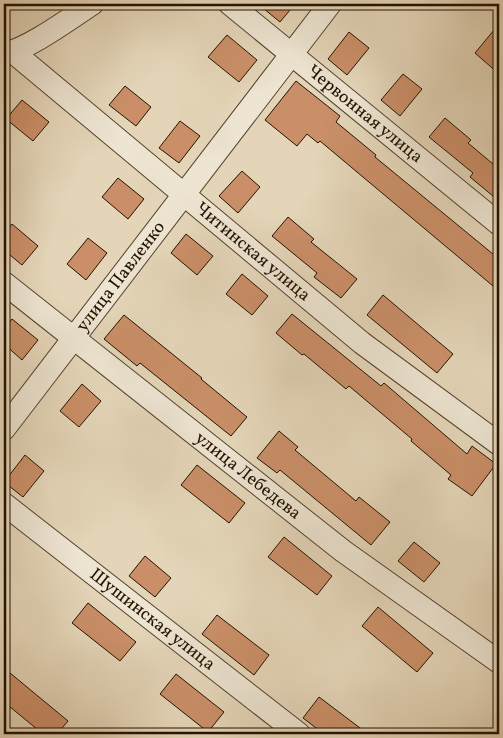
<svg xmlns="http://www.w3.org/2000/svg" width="503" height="738" font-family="Vollkorn,serif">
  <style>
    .building { fill: #ca8f68; stroke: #231200 }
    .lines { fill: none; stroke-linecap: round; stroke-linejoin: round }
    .minor-casing { stroke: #53432e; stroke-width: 24 }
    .minor { stroke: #ede4d1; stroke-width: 22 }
    .labels { text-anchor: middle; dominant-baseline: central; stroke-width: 5; stroke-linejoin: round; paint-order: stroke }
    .street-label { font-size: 18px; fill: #231200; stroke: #ede4d1 }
  </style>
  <rect width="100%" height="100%" fill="#e4d5b8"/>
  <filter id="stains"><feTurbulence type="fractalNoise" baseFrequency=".004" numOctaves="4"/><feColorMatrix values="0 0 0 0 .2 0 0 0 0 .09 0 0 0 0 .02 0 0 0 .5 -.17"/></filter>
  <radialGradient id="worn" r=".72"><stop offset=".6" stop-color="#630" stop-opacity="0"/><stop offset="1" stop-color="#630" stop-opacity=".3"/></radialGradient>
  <!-- building -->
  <g class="building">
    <polygon points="258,4 295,4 280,22"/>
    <polygon points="499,24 499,74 475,53"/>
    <polygon points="349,32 369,48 347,75 328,59"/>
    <polygon points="227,35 257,60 239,82 208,57"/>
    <polygon points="403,74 422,89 400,116 381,100"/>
    <polygon points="296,81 340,116 336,122 376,155 375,157 499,259 499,291 320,141 318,143 307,134 297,146 265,120"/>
    <polygon points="125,86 151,107 136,126 109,105"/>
    <polygon points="22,100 49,122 33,141 6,119"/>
    <polygon points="445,118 471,140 468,143 499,169 499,201 470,177 473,173 429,137"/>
    <polygon points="180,121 200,136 179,163 159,148"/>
    <polygon points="242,171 260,187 238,213 219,196"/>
    <polygon points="118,178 144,199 128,219 102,197"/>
    <polygon points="288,217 314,239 311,242 357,279 341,298 314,277 317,273 272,236"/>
    <polygon points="12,224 38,246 22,265 4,250 4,234"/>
    <polygon points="186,234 213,256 197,275 171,253"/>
    <polygon points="88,238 107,253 86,280 67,264"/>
    <polygon points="242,274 268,296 252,315 226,294"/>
    <polygon points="383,295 453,354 437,373 367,315"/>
    <polygon points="292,314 381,386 384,383 467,454 472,446 496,464 472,496 448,479 451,475 411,441 412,439 349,386 346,389 304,354 302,355 276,333"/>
    <polygon points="124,315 202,378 201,379 247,417 231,436 140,363 137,366 104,339"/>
    <polygon points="12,319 38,340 22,360 4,344 4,329"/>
    <polygon points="82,384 101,401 79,427 60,411"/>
    <polygon points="279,431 298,447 295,450 356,501 359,497 390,522 371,545 280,470 277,473 257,458"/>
    <polygon points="25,455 44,471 23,497 4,482"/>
    <polygon points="197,465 245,503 229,523 181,485"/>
    <polygon points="284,537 332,576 317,595 268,557"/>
    <polygon points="414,542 440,563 424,582 398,561"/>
    <polygon points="145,556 171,578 155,597 129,576"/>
    <polygon points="88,603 136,642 120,661 72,623"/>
    <polygon points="378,607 433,653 417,672 362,626"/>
    <polygon points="217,615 269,655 254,675 202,634"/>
    <polygon points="4,668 68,721 57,734 43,734 4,702"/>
    <polygon points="176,674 224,712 208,732 160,694"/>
    <polygon points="319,697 368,734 324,734 303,718"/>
  </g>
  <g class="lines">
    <!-- minor casing -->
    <g class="minor-casing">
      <g id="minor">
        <path id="s1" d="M230 4 499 224"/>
        <path id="s2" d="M13 52 362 343 499 444"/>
        <path d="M4 54C30 48 69 19 92 4"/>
        <path id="s3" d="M4 283 343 551 499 662"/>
        <path id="s4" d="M4 429 330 4"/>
        <path id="s5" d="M4 504 299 734"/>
      </g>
    </g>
    <!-- minor -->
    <use href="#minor" class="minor"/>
  </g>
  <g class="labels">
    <!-- street labels -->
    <g class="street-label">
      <text stroke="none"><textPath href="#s1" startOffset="174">Червонная улица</textPath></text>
      <text stroke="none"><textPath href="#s2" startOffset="312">Читинская улица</textPath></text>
      <text stroke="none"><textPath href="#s4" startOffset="192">улица Павленко</textPath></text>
      <text stroke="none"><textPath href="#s3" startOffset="311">улица Лебедева</textPath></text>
      <text stroke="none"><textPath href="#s5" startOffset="188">Шушинская улица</textPath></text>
    </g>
  </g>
  <!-- margin -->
  <rect width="503" height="738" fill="none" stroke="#e4d5b8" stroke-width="20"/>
  <rect x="5" y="5" width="493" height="728" fill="none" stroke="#231200" stroke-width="2.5"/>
  <rect x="10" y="10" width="483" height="718" fill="none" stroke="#231200"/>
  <rect width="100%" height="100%" filter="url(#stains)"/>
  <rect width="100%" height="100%" fill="url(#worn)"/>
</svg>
